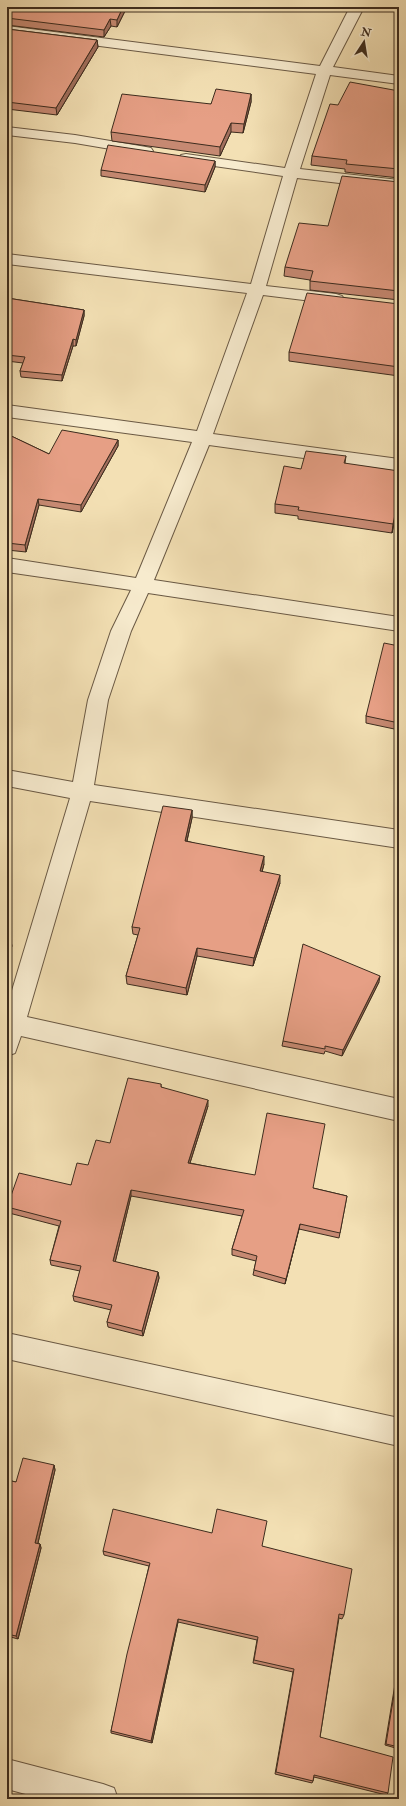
<svg xmlns="http://www.w3.org/2000/svg" width="406" height="1806" font-family="'IM FELL Double Pica',serif">
  <style>
    .lines { fill: none; stroke-linecap: round; stroke-linejoin: round }
    .street-casing { stroke: #6a5944; stroke-width: 2 }
    .street { fill: #f7ebce; fill-rule: evenodd }
    .wall { fill: #c68972; stroke: #3d2c1e }
    .shaded-wall { fill: #a16f5d; stroke: #3d2c1e }
    .building { fill: #e69f85; stroke: #3d2c1e }
  </style>
  <rect width="100%" height="100%" fill="#f3e0b4"/>
  <filter id="stains"><feTurbulence type="fractalNoise" baseFrequency=".005" numOctaves="4"/><feColorMatrix values="0 0 0 0 .2 0 0 0 0 .09 0 0 0 0 .02 0 0 0 .5 -.17"/></filter>
  <radialGradient id="worn" r=".72"><stop offset=".6" stop-color="#630" stop-opacity="0"/><stop offset="1" stop-color="#630" stop-opacity=".3"/></radialGradient>
  <g class="lines">
    <!-- street casing -->
    <g class="street-casing">
      <g id="street">
        <polygon points="350,7 364,7 333,67 399,76 399,84 330,75 300,169 399,180 399,190 297,178 266,286 336,294 342,296 344,299 342,302 336,304 263,295 213,434 399,459 399,471 209,445 154,580 399,617 399,631 148,593 131,631 108,700 94,785 399,830 399,848 90,801 27,1017 399,1099 399,1121 21,1036 15,1053 7,1056 7,1007 70,798 7,786 7,770 73,782 88,700 111,631 131,590 7,572 7,558 136,578 192,442 7,417 7,405 197,431 247,293 7,264 7,254 251,284 283,176 186,162 181,161 179,158 181,155 186,154 285,168 316,74 7,34 7,26 320,66"/>
        <polygon points="7,127 75,135 146,147 151,148 153,151 151,154 146,155 75,143 7,135"/>
        <polygon points="7,1333 399,1418 399,1446 7,1359"/>
        <polygon points="7,1759 103,1784 114,1788 118,1799 44,1799 7,1789"/>
      </g>
    </g>
    <!-- street -->
    <use href="#street" class="street"/>
  </g>
  <!-- wall -->
  <g class="wall">
    <polygon points="7,7 127,7 117,27 111,26 104,37 7,25"/>
    <polygon points="7,29 97,40 98,47 57,115 7,109"/>
    <polygon points="399,91 399,178 345,172 345,169 311,165 312,156 338,105"/>
    <polygon points="251,94 251,102 243,133 231,132 220,156 112,141 111,132 211,104"/>
    <polygon points="215,161 215,167 205,192 101,176 101,170"/>
    <polygon points="399,182 399,300 310,290 310,280 284,276 285,267 328,226"/>
    <polygon points="7,298 84,310 84,316 76,346 73,346 62,381 21,377 20,371 23,363 7,361"/>
    <polygon points="399,304 399,376 289,361 289,352"/>
    <polygon points="7,434 49,454 118,440 118,446 81,512 39,505 26,552 7,550"/>
    <polygon points="346,456 345,463 399,499 392,533 298,519 298,516 275,513 275,504 301,469"/>
    <polygon points="399,646 399,730 366,723 366,716"/>
    <polygon points="192,810 192,818 187,841 264,864 262,872 280,883 253,966 197,956 187,995 127,984 126,976 138,935 133,934 132,927"/>
    <polygon points="379,982 342,1056 325,1051 324,1054 282,1046 283,1041"/>
    <polygon points="161,1084 161,1087 208,1106 190,1163 313,1188 347,1196 339,1238 299,1229 285,1284 253,1275 254,1270 256,1261 232,1255 232,1249 242,1216 131,1196 115,1262 158,1272 159,1278 143,1336 108,1327 107,1322 111,1310 74,1301 73,1296 80,1271 51,1265 50,1260 59,1226 9,1213 7,1207 71,1185 88,1165 110,1143"/>
    <polygon points="54,1465 55,1470 38,1543 40,1544 41,1548 18,1639 7,1636 7,1480 16,1482"/>
    <polygon points="262,1546 344,1615 342,1619 339,1618 320,1737 388,1793 386,1795 314,1777 313,1781 312,1783 275,1774 293,1672 253,1663 257,1640 178,1622 152,1743 111,1733 111,1731 149,1566 104,1555 103,1551"/>
    <polygon points="396,1682 399,1683 399,1749 385,1745 395,1684"/>
  </g>
  <!-- shaded-wall -->
  <g class="shaded-wall">
    <polygon points="123,7 127,7 117,27 117,20"/>
    <polygon points="110,19 111,26 104,37 104,30"/>
    <polygon points="97,40 98,47 57,115 56,108"/>
    <polygon points="251,94 251,102 243,133 244,124"/>
    <polygon points="231,123 231,132 220,156 220,147"/>
    <polygon points="215,161 215,167 205,192 205,185"/>
    <polygon points="84,310 84,316 76,346 76,340"/>
    <polygon points="73,339 73,346 62,381 62,375"/>
    <polygon points="118,440 118,446 81,512 81,505"/>
    <polygon points="399,496 399,499 392,533 393,524"/>
    <polygon points="38,499 39,505 26,552 25,545"/>
    <polygon points="192,810 192,818 185,849 185,841"/>
    <polygon points="264,856 264,864 260,879 260,871"/>
    <polygon points="280,875 280,883 253,966 254,958"/>
    <polygon points="11,941 12,946 7,961 7,952"/>
    <polygon points="197,948 197,956 187,995 186,988"/>
    <polygon points="380,976 379,982 342,1056 343,1050"/>
    <polygon points="208,1100 208,1106 188,1169 188,1163"/>
    <polygon points="131,1190 131,1196 114,1267 113,1261"/>
    <polygon points="300,1224 299,1229 285,1284 286,1279"/>
    <polygon points="158,1272 159,1278 143,1336 142,1331"/>
    <polygon points="54,1465 55,1470 37,1547 35,1543"/>
    <polygon points="40,1544 41,1548 18,1639 16,1636"/>
    <polygon points="178,1619 178,1622 152,1743 151,1741"/>
  </g>
  <!-- building -->
  <g class="building">
    <polygon points="7,7 123,7 117,20 110,19 104,30 7,18"/>
    <polygon points="7,29 97,40 56,108 7,102"/>
    <polygon points="350,82 399,91 399,169 346,164 347,160 312,156 330,104 338,105"/>
    <polygon points="216,89 251,94 244,124 231,123 220,147 111,132 122,94 211,104"/>
    <polygon points="108,145 215,161 205,185 101,170"/>
    <polygon points="342,176 399,182 399,291 310,281 313,271 285,267 299,223 328,226"/>
    <polygon points="307,293 399,304 399,367 289,352"/>
    <polygon points="7,298 84,310 76,340 73,339 62,375 20,371 25,357 7,355"/>
    <polygon points="62,430 118,440 81,505 38,499 25,545 7,543 7,476 8,471 7,471 7,434 49,454"/>
    <polygon points="306,451 346,456 344,463 399,471 399,496 393,524 298,510 299,507 275,504 284,466 301,469"/>
    <polygon points="384,643 399,646 399,723 366,716"/>
    <polygon points="163,806 192,810 185,841 264,856 260,871 280,875 254,958 197,948 186,988 126,976 140,928 132,927"/>
    <polygon points="7,940 11,941 7,952"/>
    <polygon points="303,944 380,976 343,1050 325,1046 325,1049 283,1041"/>
    <polygon points="128,1078 161,1084 161,1087 208,1100 188,1163 255,1175 267,1113 325,1124 313,1188 347,1196 340,1233 300,1224 286,1279 254,1270 257,1256 232,1249 244,1210 131,1190 113,1261 158,1272 142,1331 107,1322 112,1305 73,1296 81,1266 50,1260 61,1221 7,1207 19,1173 71,1185 77,1163 88,1165 96,1140 110,1143"/>
    <polygon points="23,1458 54,1465 35,1543 40,1544 16,1636 7,1634 7,1480 16,1482"/>
    <polygon points="113,1509 212,1533 217,1509 267,1521 262,1546 352,1569 344,1615 339,1614 320,1737 393,1757 388,1793 314,1775 313,1781 276,1772 294,1669 254,1660 258,1637 178,1619 151,1741 111,1731 127,1654 150,1563 103,1551"/>
    <polygon points="396,1682 399,1683 399,1747 386,1744"/>
  </g>
  <!-- margin -->
  <rect width="406" height="1806" fill="none" stroke="#f3e0b4" stroke-width="24"/>
  <rect x="8" y="8" width="390" height="1790" fill="none" stroke="#3d2c1e" stroke-width="2"/>
  <rect x="12" y="12" width="382" height="1782" fill="none" stroke="#3d2c1e"/>
  <!-- north arrow -->
  <g transform="translate(364 42) rotate(12)" stroke="#f7ebce" stroke-width="3" paint-order="stroke">
  <path d="M0-3L7 15L0 10L-7 15Z" fill="#3d2c1e"/>
  <text y="-6" font-size="11" font-weight="bold" text-anchor="middle" fill="#3d2c1e">N</text>
  </g>
  <rect width="100%" height="100%" filter="url(#stains)"/>
  <rect width="100%" height="100%" fill="url(#worn)"/>
</svg>
